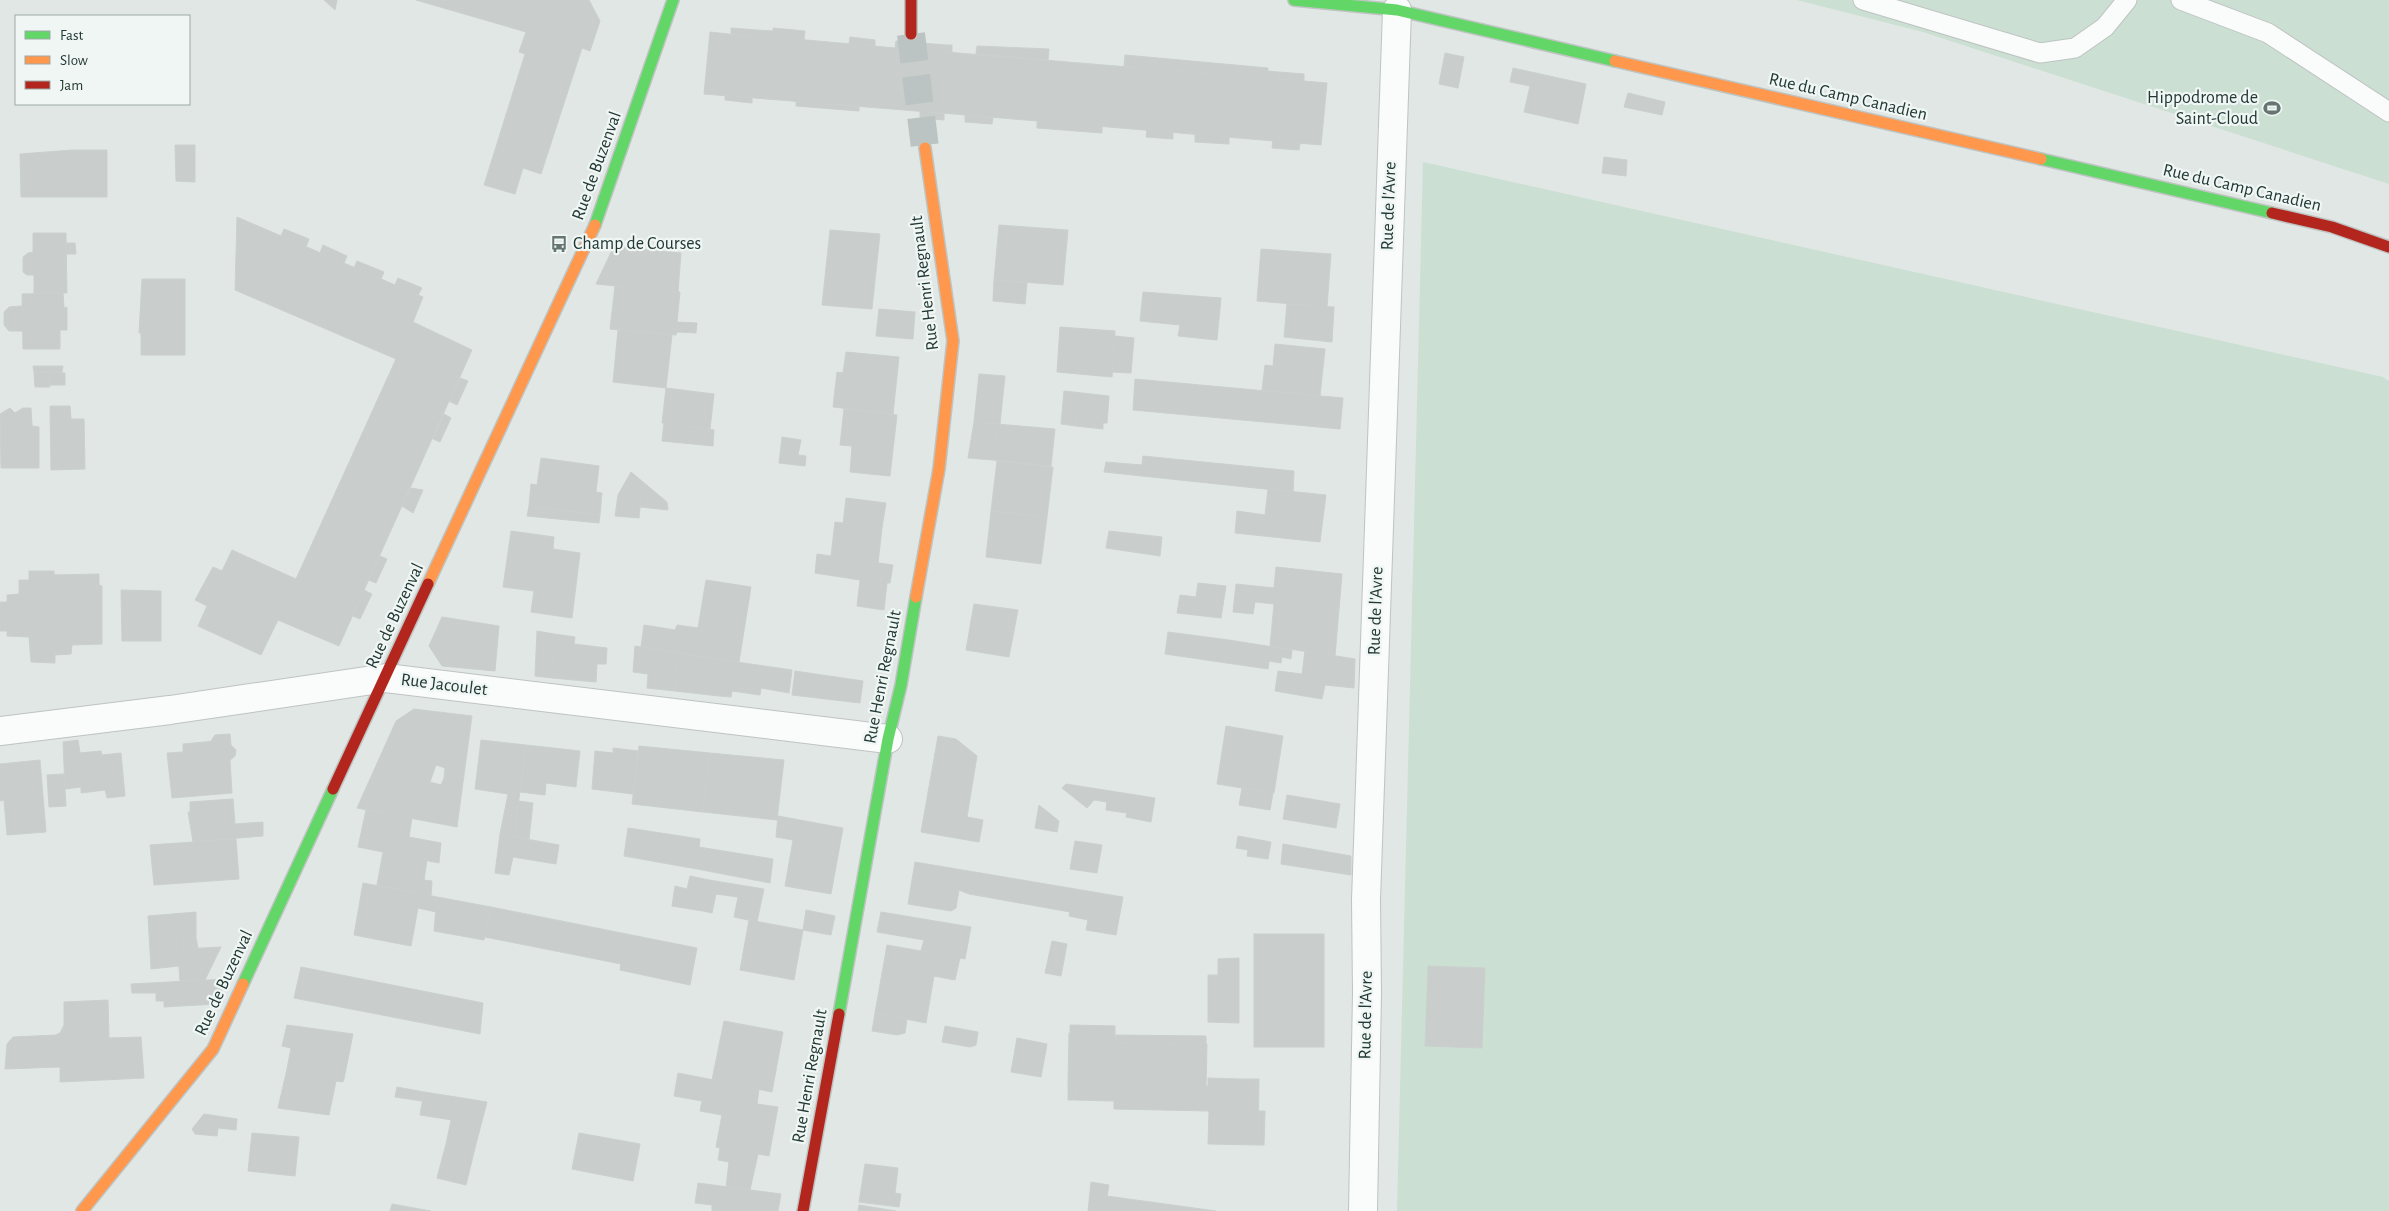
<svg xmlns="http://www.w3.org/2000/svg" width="2389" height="1211" font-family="'Alegreya Sans',sans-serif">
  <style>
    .green { fill: #cbdfd3 }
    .building { fill: #c9cecc; stroke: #cad0ce; fill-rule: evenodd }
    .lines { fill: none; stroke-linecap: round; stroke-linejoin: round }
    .secondary-tunnel { stroke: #bbc4c2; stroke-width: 28; stroke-dasharray: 28 14; stroke-linecap: butt }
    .lane-casing { stroke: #bec4c2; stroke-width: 21 }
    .street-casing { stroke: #bec4c2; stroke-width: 30 }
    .fast-casing { stroke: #bec4c2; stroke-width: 14 }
    .slow-casing { stroke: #bec4c2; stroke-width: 14 }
    .jam-casing { stroke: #bec4c2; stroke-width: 14 }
    .lane { stroke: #fafbfb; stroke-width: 19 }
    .street { stroke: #fafbfb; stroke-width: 28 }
    .fast { stroke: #63d668; stroke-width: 11 }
    .slow { stroke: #ff974d; stroke-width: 11 }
    .jam { stroke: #b3261e; stroke-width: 11 }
    .labels { text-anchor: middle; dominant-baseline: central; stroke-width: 4.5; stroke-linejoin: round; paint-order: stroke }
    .street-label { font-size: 18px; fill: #223834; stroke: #eff6f3 }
    .poi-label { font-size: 18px; fill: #223834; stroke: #eff6f3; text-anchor: end }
  </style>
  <rect width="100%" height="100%" fill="#e1e7e5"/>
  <!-- green -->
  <g class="green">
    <polygon points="1797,0 2389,0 2389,184 1923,32"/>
    <polygon points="1423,162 2383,377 2389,381 2389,1211 1397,1211"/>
  </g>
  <!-- building -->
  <g class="building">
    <polygon points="324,0 337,0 335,10"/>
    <polygon points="416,0 589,0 600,21 590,51 582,48 541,174 523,168 515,194 484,185 525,54 519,52 526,32"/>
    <polygon points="731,28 757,30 756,37 731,34"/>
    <polygon points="773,28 805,31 804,40 773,37"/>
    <polygon points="757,30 773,31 773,37 895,48 904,110 704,94 710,32 756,37"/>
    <polygon points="850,37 875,40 875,46 849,44"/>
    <polygon points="896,41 946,45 946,52 895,48"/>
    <rect x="946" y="45" width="6" height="7"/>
    <polygon points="977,46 1049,49 1048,60 976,54"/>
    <polygon points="895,48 946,52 954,114 904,110"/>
    <polygon points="946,52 1141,68 1142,61 1157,62 1156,69 1265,78 1265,71 1268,71 1279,72 1279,79 1327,83 1321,145 954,114"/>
    <polygon points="1445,53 1464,57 1458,88 1439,84"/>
    <polygon points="1125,55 1268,68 1268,71 1265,71 1265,78 1156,69 1157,62 1142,61 1141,68 1124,66"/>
    <polygon points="1513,68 1586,84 1578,124 1524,112 1530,86 1510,82"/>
    <polygon points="1279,72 1304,74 1304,81 1279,79"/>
    <polygon points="1628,93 1665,102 1662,115 1624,107"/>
    <polygon points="725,95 752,98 752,103 725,100"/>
    <polygon points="796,101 859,107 859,111 796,106"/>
    <polygon points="920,111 944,114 944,120 920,118"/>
    <polygon points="965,115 993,118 992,124 965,122"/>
    <polygon points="1037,121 1102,126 1102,133 1037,128"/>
    <polygon points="1147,130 1173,132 1173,139 1146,137"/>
    <polygon points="1195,134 1229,137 1229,144 1195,142"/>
    <polygon points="1273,140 1300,143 1299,150 1272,148"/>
    <polygon points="175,145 195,145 195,182 176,181"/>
    <polygon points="72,150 107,150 107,197 21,197 20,154"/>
    <polygon points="1604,157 1627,160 1626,176 1602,173"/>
    <polygon points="237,217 423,297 413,322 472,350 339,646 278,620 261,655 198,626 207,606 195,600 213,567 222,571 232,550 296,579 396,359 235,290"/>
    <polygon points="999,225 1068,230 1063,285 994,280"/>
    <polygon points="284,229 309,239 306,247 281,236"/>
    <polygon points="830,230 880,234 872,309 822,305"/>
    <polygon points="33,233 66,233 67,293 34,293 34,275 27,275 23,272 23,257 28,253 33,252"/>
    <polygon points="66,243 75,243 76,254 66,254"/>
    <polygon points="323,245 347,256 344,263 320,253"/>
    <polygon points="614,246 681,253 678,292 596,284"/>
    <polygon points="1261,249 1331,254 1327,307 1257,301"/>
    <polygon points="357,261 384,272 381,279 354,268"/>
    <polygon points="398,278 422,288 418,295 395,285"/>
    <polygon points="142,279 185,279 185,355 141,355 141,333 139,333"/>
    <polygon points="994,280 1027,283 1025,304 993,301"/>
    <polygon points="615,286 680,292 677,322 697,323 696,333 677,332 676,335 610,329"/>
    <polygon points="1143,292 1221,298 1217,340 1178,336 1180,325 1140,321"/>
    <polygon points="63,293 64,308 67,307 67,330 60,330 60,349 23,349 22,294"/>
    <polygon points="1287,304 1334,307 1332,342 1284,337"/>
    <polygon points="22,306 23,331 9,331 4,325 4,312 9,307"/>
    <polygon points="879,309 915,312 913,339 876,336"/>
    <polygon points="1060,327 1115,331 1112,377 1057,372"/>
    <polygon points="618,330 672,335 666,388 613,382"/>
    <polygon points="1115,336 1134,338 1131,373 1112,372"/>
    <polygon points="1275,344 1325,349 1320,396 1262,390 1265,365 1273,366"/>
    <polygon points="846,352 899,357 893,414 833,407 837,372 843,373"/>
    <polygon points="33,366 63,366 62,372 34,372"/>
    <polygon points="34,372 50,372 50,387 35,387"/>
    <polygon points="50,372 65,373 65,385 50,385"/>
    <polygon points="979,374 1005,376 1000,424 974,422"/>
    <polygon points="460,378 468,381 457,405 449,401"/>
    <polygon points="1135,379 1343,398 1340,429 1133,410"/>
    <polygon points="666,388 714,394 710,429 662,423"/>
    <polygon points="1064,391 1109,396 1107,423 1103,423 1103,429 1094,428 1095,421 1076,419 1076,426 1061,424"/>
    <polygon points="50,406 70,406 71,419 84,419 85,469 51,470"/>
    <polygon points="10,408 15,413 23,408 31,408 32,426 39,427 39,468 1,468 0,414"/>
    <polygon points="844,409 897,415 890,476 850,472 852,446 840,445"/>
    <polygon points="444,414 451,418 440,442 433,439"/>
    <polygon points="1076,419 1095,421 1094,428 1076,426"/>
    <polygon points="974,422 997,424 993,460 968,458"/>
    <polygon points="664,423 714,430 713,446 662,441"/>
    <polygon points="997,424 1055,429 1051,466 993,460"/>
    <polygon points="782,437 801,440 798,455 806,456 805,466 779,463"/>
    <polygon points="1143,456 1294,471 1293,492 1104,472 1106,462 1142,465"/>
    <polygon points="541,458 599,466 596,492 602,493 600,515 529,506 531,484 537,485"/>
    <polygon points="997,461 1053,467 1047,517 991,511"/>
    <polygon points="631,472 667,502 618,495"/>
    <polygon points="411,488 423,490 413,513 402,506"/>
    <polygon points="1268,489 1326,495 1320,542 1235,533 1237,511 1265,515"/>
    <polygon points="618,495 641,498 639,518 615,516"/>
    <polygon points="641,498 667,502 668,510 640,507"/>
    <polygon points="846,498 886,503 882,528 843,524"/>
    <polygon points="529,506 600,515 599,523 527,516"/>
    <polygon points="991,511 1047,517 1041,564 986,557"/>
    <polygon points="835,522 882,528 878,563 831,556"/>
    <polygon points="511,531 554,537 553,549 580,553 572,618 531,612 534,591 503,587"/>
    <polygon points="1109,531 1162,537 1160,556 1106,548"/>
    <polygon points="817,554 893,565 890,583 887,583 884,610 857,606 860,580 815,573"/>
    <polygon points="380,556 387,559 376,583 369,580"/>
    <polygon points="1276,567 1342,574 1335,656 1270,646 1274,604 1255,602 1253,614 1233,612 1236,584 1274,588"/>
    <polygon points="29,571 54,571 55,663 31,662 29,637 7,636 7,631 0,631 0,602 7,602 7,595 19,594 19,580 29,580"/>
    <polygon points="99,574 99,585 102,586 102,644 72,645 71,654 55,655 53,575"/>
    <polygon points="706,580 751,587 739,662 641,647 644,625 675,630 677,625 698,628"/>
    <polygon points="1198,583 1226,586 1221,618 1177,613 1180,595 1196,597"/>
    <polygon points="121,590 161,591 161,641 122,641"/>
    <polygon points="364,590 372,594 360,619 353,616"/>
    <polygon points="974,604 1018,610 1009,657 966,650"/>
    <polygon points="442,617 499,626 495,671 442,666 429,646"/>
    <polygon points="537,631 554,634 552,678 535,676"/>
    <polygon points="1168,632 1229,640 1292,650 1291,659 1282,657 1281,663 1269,661 1268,669 1165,654"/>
    <polygon points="554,634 575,637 574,644 607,648 606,664 597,664 596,682 552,678"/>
    <polygon points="635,646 678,653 675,691 647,688 648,674 633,672"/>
    <polygon points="1305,651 1355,659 1354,688 1325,685 1322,699 1275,691 1278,671 1302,674"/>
    <polygon points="678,653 723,660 719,696 675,691"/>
    <polygon points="723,660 792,670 789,693 761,688 760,695 732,691 731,697 719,696"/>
    <polygon points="795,671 863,681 860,703 792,695"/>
    <path d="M414 709 472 716 457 827 357 808 396 721ZM436 765 445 768 444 778 441 785 430 782Z"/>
    <polygon points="1226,726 1283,736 1274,793 1217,784"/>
    <polygon points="230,734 231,745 217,746 216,741 211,741 215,735"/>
    <polygon points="938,736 956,739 977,756 967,817 983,820 979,842 921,832"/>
    <polygon points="78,740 80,753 101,751 102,755 121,753 125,796 107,798 105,790 81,793 81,787 65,789 63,742"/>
    <polygon points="481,740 526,745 514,837 500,834 508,794 475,789"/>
    <polygon points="216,741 217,746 231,745 236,750 235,756 230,760 232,793 172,798 167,753 183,752 183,744"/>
    <polygon points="526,745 580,751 576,787 546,783 545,795 520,792"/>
    <polygon points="639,746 710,753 703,812 632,804"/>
    <polygon points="613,748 638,751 633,794 592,789 595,751 613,753"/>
    <polygon points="710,753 784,760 777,820 703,812"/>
    <polygon points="40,760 46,832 7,835 4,800 0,801 0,764"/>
    <polygon points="64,774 66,806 49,807 47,775"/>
    <polygon points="1066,784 1155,798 1151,822 1126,817 1127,813 1106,810 1107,802 1094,800 1087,808 1062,788"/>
    <polygon points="1242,788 1273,793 1270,810 1239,805"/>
    <polygon points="1287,795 1340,804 1336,828 1283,819"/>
    <polygon points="233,799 235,824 263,822 263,836 193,842 188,812 190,813 190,802"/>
    <polygon points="519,801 533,803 529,839 514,837"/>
    <polygon points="1039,805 1059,821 1057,832 1035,828"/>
    <polygon points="366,810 412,818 409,837 441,843 439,863 358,847"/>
    <polygon points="778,816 843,828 831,894 785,886 793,840 776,837"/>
    <polygon points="628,828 700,839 697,869 624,856"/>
    <polygon points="500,834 559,845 556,864 513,857 509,875 495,873"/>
    <polygon points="1238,836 1271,842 1268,859 1247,856 1248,850 1236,848"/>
    <polygon points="236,839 239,879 154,885 150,845"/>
    <polygon points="1075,841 1102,845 1097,873 1070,869"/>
    <polygon points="1283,844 1351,856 1351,875 1281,864"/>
    <polygon points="699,847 773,859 770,883 697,869"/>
    <polygon points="383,852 427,860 424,880 432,881 431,896 377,885"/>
    <polygon points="915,862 1123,897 1116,935 1086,930 1088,920 1069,916 1070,912 969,894 959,890 956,908 951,911 908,904"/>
    <polygon points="690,876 709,880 703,911 672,906 675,886 687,889"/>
    <polygon points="709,880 764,889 757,922 734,917 738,897 716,894 712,913 703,911"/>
    <polygon points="363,883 437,897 436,912 418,908 411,946 354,935"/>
    <polygon points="437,897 491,907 484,940 434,931"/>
    <polygon points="491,907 697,948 690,985 620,970 621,964 485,937"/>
    <polygon points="806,910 835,916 831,935 803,930"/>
    <polygon points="196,912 196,938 184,939 184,949 221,947 205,980 180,981 179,966 151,969 148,916"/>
    <polygon points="881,912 971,927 965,959 921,951 924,940 877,932"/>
    <polygon points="749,920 803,930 794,980 740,970"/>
    <rect x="1254" y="934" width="70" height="113"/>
    <polygon points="196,938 198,948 184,949 184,939"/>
    <polygon points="1052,941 1067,944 1061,976 1045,973"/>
    <polygon points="887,945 960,958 955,980 934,976 926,1023 875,1013"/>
    <polygon points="1239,958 1239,1023 1208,1022 1208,975 1218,975 1218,959"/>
    <polygon points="1428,966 1485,968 1482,1048 1425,1046"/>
    <polygon points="301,967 483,1003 480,1034 294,998"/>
    <polygon points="227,979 216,1004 164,1007 164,1001 156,1001 156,993 132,993 131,984"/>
    <polygon points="108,1000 109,1038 141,1037 144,1078 60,1082 60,1067 5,1069 7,1044 13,1037 56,1035 60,1033 64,1025 64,1002"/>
    <polygon points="875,1013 907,1019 905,1033 897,1035 872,1031"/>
    <polygon points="724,1021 783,1032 772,1092 712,1080"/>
    <polygon points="287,1025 353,1034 344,1079 287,1069 291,1048 282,1046"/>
    <polygon points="1070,1025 1115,1026 1115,1034 1070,1033"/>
    <polygon points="945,1026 978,1032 976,1045 970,1047 942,1042"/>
    <polygon points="1069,1033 1115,1034 1116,1042 1207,1044 1206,1086 1240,1087 1240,1079 1259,1079 1258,1145 1208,1144 1209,1111 1114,1109 1114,1101 1075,1100 1076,1082 1068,1082"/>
    <polygon points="1116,1035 1206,1036 1206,1044 1116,1042"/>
    <polygon points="1017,1038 1047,1044 1041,1077 1011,1072"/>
    <polygon points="287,1069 344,1079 343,1082 336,1081 329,1115 278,1108"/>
    <polygon points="678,1073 759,1089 757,1104 778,1107 769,1156 758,1154 750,1190 726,1187 729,1162 718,1160 720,1148 716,1147 722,1115 700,1111 702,1101 674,1096"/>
    <polygon points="1208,1078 1240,1079 1240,1087 1208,1086"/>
    <polygon points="1068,1082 1076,1082 1075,1100 1068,1100"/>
    <polygon points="397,1087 424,1092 422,1101 395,1097"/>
    <polygon points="424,1092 456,1097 452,1120 420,1115"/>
    <polygon points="456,1097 487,1102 475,1148 446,1144"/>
    <polygon points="1259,1111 1265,1111 1264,1145 1258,1145"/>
    <polygon points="204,1114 237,1119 236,1130 218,1128 217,1136 195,1134 192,1129"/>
    <polygon points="252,1133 299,1137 295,1176 248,1171"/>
    <polygon points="579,1133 640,1144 633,1181 572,1169"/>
    <polygon points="446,1144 475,1148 466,1185 437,1178"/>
    <polygon points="865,1164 898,1168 895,1193 901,1194 899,1207 859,1202"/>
    <polygon points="1091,1182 1109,1185 1107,1196 1216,1211 1088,1211"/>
    <polygon points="698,1183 781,1194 778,1211 712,1211 712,1205 695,1203"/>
    <polygon points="392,1204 431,1211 390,1211"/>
    <polygon points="859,1205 896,1211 858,1211"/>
  </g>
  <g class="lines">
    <!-- secondary-tunnel -->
    <polyline class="secondary-tunnel" points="911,34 925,148"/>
    <!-- lane casing -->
    <g class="lane-casing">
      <g id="lane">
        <polyline points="1863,0 2040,53 2075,48 2105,27 2127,0"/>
        <polyline points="2181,0 2268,33 2389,112"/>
      </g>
    </g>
    <!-- street casing -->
    <g class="street-casing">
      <g id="street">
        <polyline points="0,731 170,710 386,678 888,739"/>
        <polyline points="1363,1211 1367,993 1366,900 1397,10"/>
      </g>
    </g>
    <!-- fast casing -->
    <g class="fast-casing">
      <g id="fast">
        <polyline points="1294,0 1397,10 1615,61"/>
        <polyline points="2041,159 2272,213"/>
        <polyline points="595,225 673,0"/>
        <polyline points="243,984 333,789"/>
        <polyline points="839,1014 888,739 901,685 916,597"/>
      </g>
    </g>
    <!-- slow casing -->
    <g class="slow-casing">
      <g id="slow">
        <polyline points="1615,61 2041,159"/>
        <polyline points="428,584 595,225"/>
        <polyline points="916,597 939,469 953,341 925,148"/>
        <polyline points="82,1211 213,1049 243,984"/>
      </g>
    </g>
    <!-- jam casing -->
    <g class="jam-casing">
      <g id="jam">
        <polyline points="911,0 911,34"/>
        <polyline points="2272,213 2332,227 2389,247"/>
        <polyline points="333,789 428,584"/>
        <polyline points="803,1211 839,1014"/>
      </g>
    </g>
    <!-- lane -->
    <use href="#lane" class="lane"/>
    <!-- street -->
    <use href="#street" class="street"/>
    <!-- fast -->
    <use href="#fast" class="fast"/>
    <!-- slow -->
    <use href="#slow" class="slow"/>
    <!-- jam -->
    <use href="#jam" class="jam"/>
  </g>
  <!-- icons -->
  <defs>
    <g id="stadium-bare" transform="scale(1.35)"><path d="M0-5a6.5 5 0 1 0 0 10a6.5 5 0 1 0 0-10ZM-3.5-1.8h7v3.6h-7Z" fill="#657572" stroke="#eff6f3" stroke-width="2.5" paint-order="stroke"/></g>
    <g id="bus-bare" transform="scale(1.35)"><path d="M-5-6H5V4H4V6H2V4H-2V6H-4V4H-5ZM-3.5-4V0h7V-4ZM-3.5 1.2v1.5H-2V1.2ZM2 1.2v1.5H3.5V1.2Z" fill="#657572" stroke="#eff6f3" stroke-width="2.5" paint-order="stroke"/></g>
  </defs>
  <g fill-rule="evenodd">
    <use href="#stadium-bare" x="2272" y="108"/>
    <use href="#bus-bare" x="559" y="244"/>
  </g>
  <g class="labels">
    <!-- street labels -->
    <g class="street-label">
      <text transform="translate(1848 97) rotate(13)">Rue du Camp Canadien</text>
      <text transform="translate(597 166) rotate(-70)">Rue de Buzenval</text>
      <text transform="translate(2242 188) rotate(13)">Rue du Camp Canadien</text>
      <text transform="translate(1389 206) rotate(-88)">Rue de l'Avre</text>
      <text transform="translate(925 283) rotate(-97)">Rue Henri Regnault</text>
      <text transform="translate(1376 611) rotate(-88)">Rue de l'Avre</text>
      <text transform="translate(395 616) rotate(-65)">Rue de Buzenval</text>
      <text transform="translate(883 677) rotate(-79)">Rue Henri Regnault</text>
      <text transform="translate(444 685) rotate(7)">Rue Jacoulet</text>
      <text transform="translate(224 983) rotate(-65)">Rue de Buzenval</text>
      <text transform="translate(1366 1015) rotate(-89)">Rue de l'Avre</text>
      <text transform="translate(810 1076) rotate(-80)">Rue Henri Regnault</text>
    </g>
    <!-- poi labels -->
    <g class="poi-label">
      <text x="2258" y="98">Hippodrome de<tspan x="2258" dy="21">Saint-Cloud</tspan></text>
      <text x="573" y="244" text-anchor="start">Champ de Courses</text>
    </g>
  </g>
  <!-- legend -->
  <rect x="15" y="15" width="175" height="90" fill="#eff6f3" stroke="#9daaa7"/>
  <rect x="25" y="31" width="25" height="8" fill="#63d668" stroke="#9daaa7"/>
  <text x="60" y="40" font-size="15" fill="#223834">Fast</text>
  <rect x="25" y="56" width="25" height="8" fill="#ff974d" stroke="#9daaa7"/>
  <text x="60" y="65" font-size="15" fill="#223834">Slow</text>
  <rect x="25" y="81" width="25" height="8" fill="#b3261e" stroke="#9daaa7"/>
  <text x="60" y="90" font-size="15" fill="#223834">Jam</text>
</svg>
